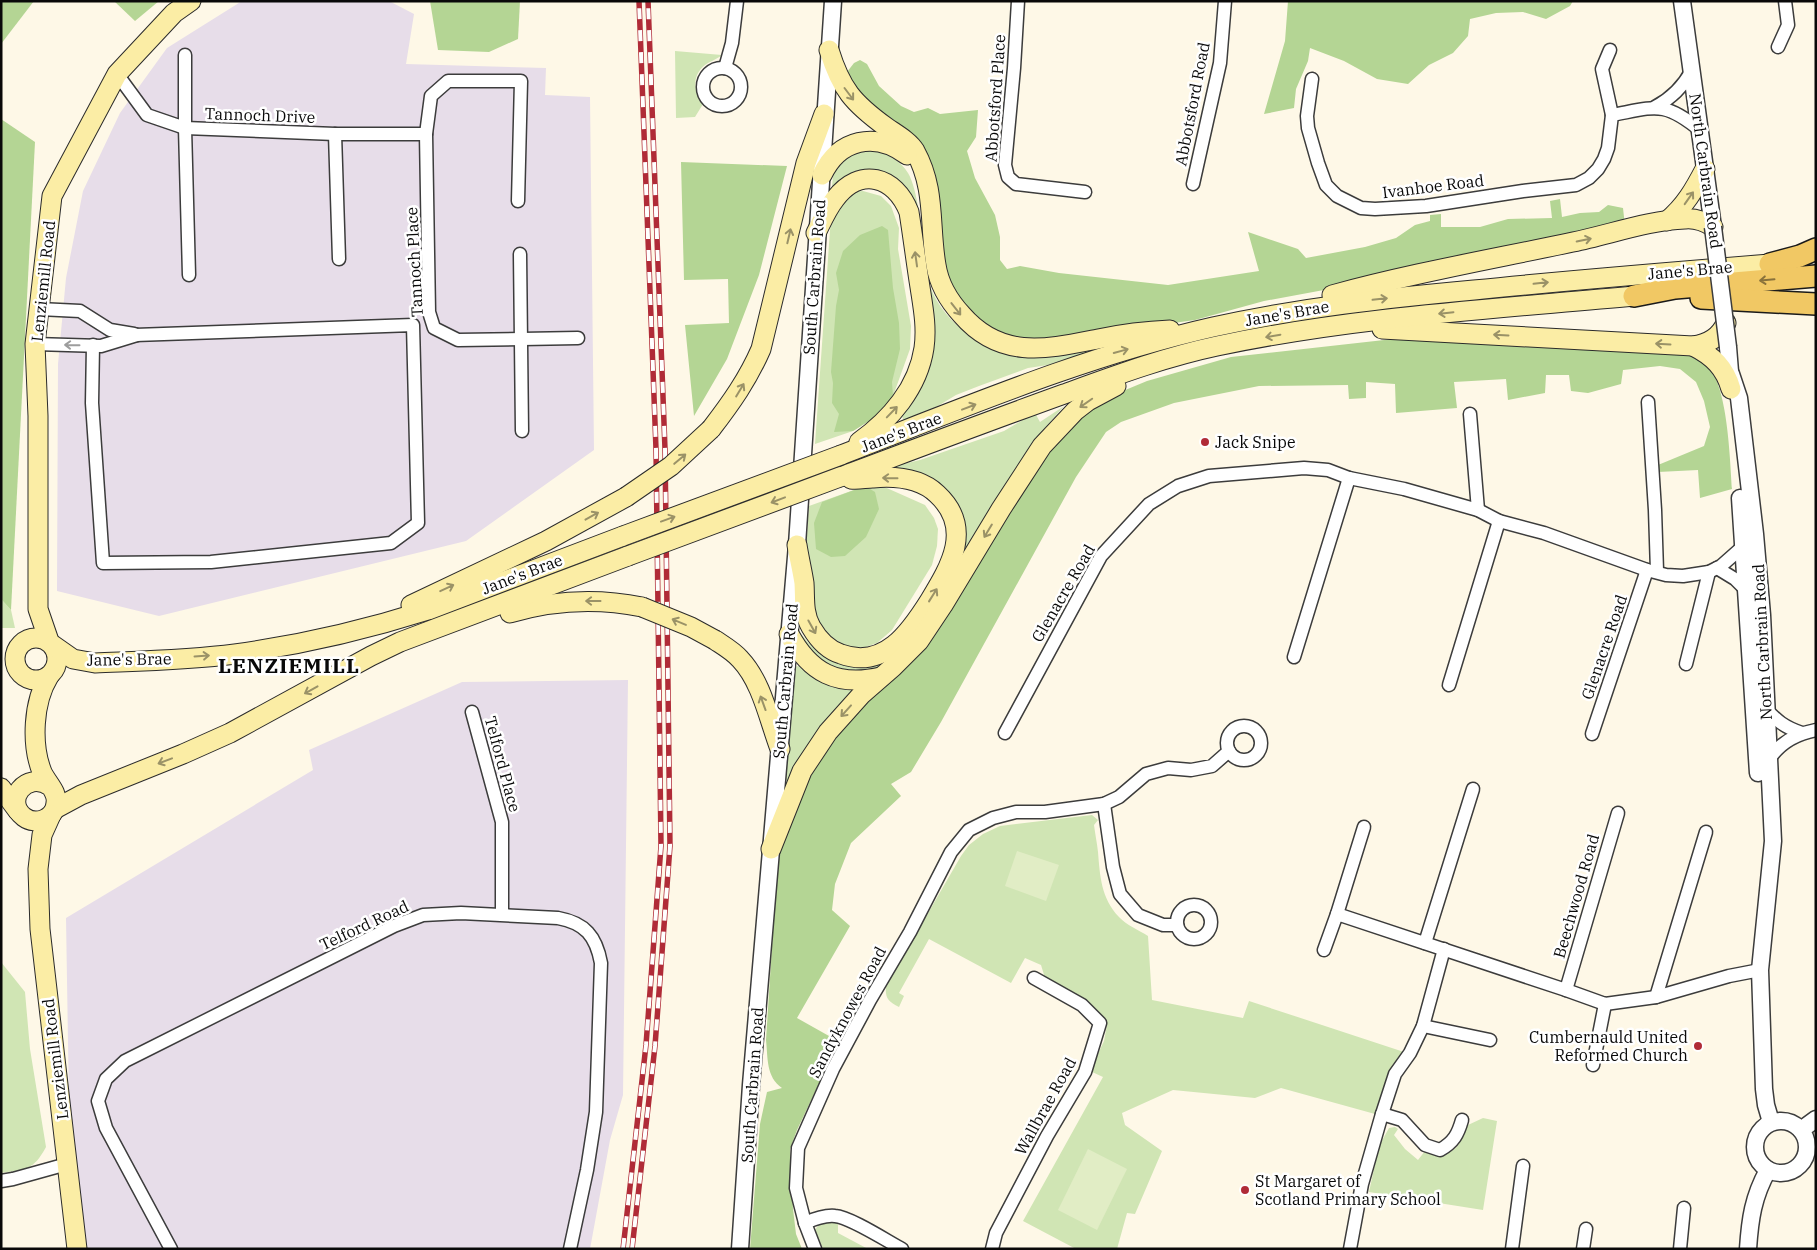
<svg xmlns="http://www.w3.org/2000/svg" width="1817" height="1250" font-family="'IBM Plex Serif',serif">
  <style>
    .industrial { fill: #e7dde9 }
    .green { fill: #d0e5b4 }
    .forest { fill: #b4d594 }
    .pitch { fill: #e1edc5 }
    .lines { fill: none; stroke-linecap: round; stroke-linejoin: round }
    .minor-casing { stroke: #3c3c3c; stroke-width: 15 }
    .tertiary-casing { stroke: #3c3c3c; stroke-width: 19 }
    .secondary-casing { stroke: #2b2b2b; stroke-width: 21 }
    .primary-casing { stroke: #1a1a1a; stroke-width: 24 }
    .minor { stroke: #fff; stroke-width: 12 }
    .tertiary { stroke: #fff; stroke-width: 16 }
    .secondary { stroke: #fbeda5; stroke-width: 19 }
    .primary { stroke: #f1c864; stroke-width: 21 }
    .rail-casing { stroke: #b02b37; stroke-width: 5.5 }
    .rail { stroke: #fff; stroke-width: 4; stroke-dasharray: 11; stroke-linecap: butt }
    .tertiary-bridge-casing { stroke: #3c3c3c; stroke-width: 19; stroke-linecap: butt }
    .secondary-bridge-casing { stroke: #2b2b2b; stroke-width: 21; stroke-linecap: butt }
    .tertiary-bridge { stroke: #fff; stroke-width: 16 }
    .secondary-bridge { stroke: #fbeda5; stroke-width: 19 }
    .oneway { stroke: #9a9267 }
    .oneway2 { stroke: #89723b }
    .oneway3 { stroke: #9d9d9d }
    .poi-dot { fill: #b02b37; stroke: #fff; stroke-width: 2 }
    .labels { text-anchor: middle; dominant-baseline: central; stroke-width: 5; stroke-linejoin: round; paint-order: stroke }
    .street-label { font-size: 16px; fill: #090909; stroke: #fff }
    .poi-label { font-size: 16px; fill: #090909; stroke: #fff; text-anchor: start }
    .district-label { font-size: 21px; font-weight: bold; letter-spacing: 1px; fill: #090909; stroke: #fff }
  </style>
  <rect width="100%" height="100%" fill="#fef8e7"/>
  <!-- industrial -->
  <g class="industrial">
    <polygon points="242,1 389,1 414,14 406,64 546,68 545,95 590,97 594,450 466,541 159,616 57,591 58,364 66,278 83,191 120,113 167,48"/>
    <polygon points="628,680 623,1095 610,1140 590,1249 74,1249 69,1104 66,918 313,770 309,750 462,682"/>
  </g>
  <!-- green -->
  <g class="green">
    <path d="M675 51 722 55C716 60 710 61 705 65 691 76 694 92 703 104L695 117 676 118Z"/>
    <path d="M875 148C888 154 901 161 908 173 919 191 922 241 926 264 927 271 927 279 930 286 937 306 953 324 971 336 989 349 1009 356 1031 356L1119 343 1048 365 1028 368 979 386 956 395 928 412 904 421 899 409 924 367 914 214 860 172 842 179 832 187 834 162 844 154Z"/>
    <polygon points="863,191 881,196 891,206 899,228 898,249 911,326 910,349 893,396 880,414 853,431 815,444 831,216 845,192"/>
    <path d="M1064 406 1039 435 915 633 902 649 869 675 844 677 795 643 798 630C818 656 834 668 868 664L949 572 952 517 898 474 895 466 920 460 1004 431 1035 413 1040 422Z"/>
    <polygon points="880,485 925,505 934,518 938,529 937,546 932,565 892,630 877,643 863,648 849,648 834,644 806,609 804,582 809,506 865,486"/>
    <polygon points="1,599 11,610 15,628 1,628"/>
    <polygon points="799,666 812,676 857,689 822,726 809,743 787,783 785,775 792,667"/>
    <path d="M1092 815 1098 820 1094 825C1095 833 1097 843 1098 852 1100 876 1101 898 1119 917 1126 925 1139 930 1148 936L1152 1000 1243 1018 1249 1001 1404 1052 1394 1063 1375 1114 1281 1088 1255 1098 1173 1090 1122 1113 1125 1125 1162 1151 1135 1214 1127 1213 1117 1249H1076L1023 1221 1103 1077 1090 1071 1104 1041 1107 1025 1088 1001 1045 978 1041 965 1025 958 1011 983 929 939 899 993 904 996 899 1007C888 1001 885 998 886 986L961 856 969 845 983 834 1000 826Z"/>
    <path d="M1 962 25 992 30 1049 46 1147C33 1171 26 1169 1 1173Z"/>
    <path d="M1483 1118 1497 1121 1483 1210 1369 1192 1379 1146 1389 1128 1395 1127 1398 1129 1394 1135 1405 1149 1418 1160 1425 1151C1437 1155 1451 1156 1459 1144 1463 1138 1464 1131 1468 1125Z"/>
    <path d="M834 1221 838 1223V1233L868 1249H823L815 1230C820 1222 825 1222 834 1221Z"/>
  </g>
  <!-- forest -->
  <g class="forest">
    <polygon points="1,1 34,1 1,44"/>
    <polygon points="114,1 159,1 135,21"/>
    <polygon points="430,1 520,1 518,39 489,52 438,50"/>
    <polygon points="1288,1 1573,1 1570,6 1546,19 1523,12 1496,13 1470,19 1468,36 1453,53 1429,65 1408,84 1377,79 1344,61 1310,48 1308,61 1296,89 1294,108 1264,114 1285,41"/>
    <polygon points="860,60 867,64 879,86 901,106 914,112 928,108 940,114 978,110 976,137 967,151 975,178 995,215 1000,237 1000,260 1007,269 1020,266 1059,273 1168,285 1259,271 1248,232 1298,249 1306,258 1365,247 1396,238 1415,225 1430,221 1430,215 1441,214 1441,227 1480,227 1508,219 1552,218 1550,201 1560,199 1562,217 1580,213 1599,212 1608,205 1623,208 1625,226 1340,287 1264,301 1195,320 1039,342 1012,339 992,330 975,318 951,288 944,265 937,196 859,96 847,72 854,63"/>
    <polygon points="1,119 35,142 11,610 1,599"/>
    <polygon points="681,162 787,166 759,275 727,359 694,416 685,325 729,323 728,279 684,280"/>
    <polygon points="882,226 888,230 893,288 899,323 900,349 892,382 893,396 880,414 853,431 834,432 839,414 832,403 833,383 831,372 836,306 839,290 836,273 843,251 860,235"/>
    <path d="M1411 337 1691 355C1696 358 1703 361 1707 365 1728 385 1730 460 1732 489L1700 498 1698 470 1658 472V465L1704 446 1710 427 1704 401 1696 382 1680 369 1660 366 1623 370 1621 384 1588 393 1571 391 1569 375H1546L1545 393 1508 400 1506 379 1454 382 1457 408 1396 413 1395 384 1366 382V398L1349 399 1348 385 1259 386 1174 403 1121 422 1106 432 1076 477 941 722 911 772 891 784 901 796 851 843 835 884 832 910 850 926 797 1018 829 1036 835 1030 832 1056 797 1130 790 1149 793 1209 796 1234 802 1249H750L760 1124 767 1092 782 1088C766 1077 768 1058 766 1040L779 838 816 760 1032 470 1094 403 1147 381 1231 357Z"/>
    <polygon points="865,486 875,492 879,509 866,537 845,556 831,557 816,549 814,523 822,502"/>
  </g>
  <!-- pitch -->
  <g class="pitch">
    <polygon points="1017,851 1059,865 1046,901 1005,886"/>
    <polygon points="1088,1149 1127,1169 1097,1230 1058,1210"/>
  </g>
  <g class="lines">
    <!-- minor casing -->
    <g class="minor-casing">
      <g id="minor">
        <polyline points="1018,1 1014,68 1005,165 1008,177 1016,184 1085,192"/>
        <polyline points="1778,47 1788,25 1785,1"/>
        <polyline points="1610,50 1602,69 1612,115"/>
        <polyline points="185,55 185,128 189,275"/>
        <polyline points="725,68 732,43 737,1"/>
        <circle cx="722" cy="87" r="19"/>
        <polyline points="117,74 147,115 185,128 335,134 426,134 431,96 448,81 521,81 518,201"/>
        <path d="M1312 79 1307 116 1308 128 1318 163 1326 185 1337 196 1361 208 1375 209 1426 206 1523 191 1576 185 1589 178 1598 169 1604 159 1608 148 1612 115C1655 107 1664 100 1701 131"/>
        <path d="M1655 107C1672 98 1683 87 1692 70"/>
        <polyline points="335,134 339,259"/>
        <polyline points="426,134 429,312 434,328 458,340 578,338"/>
        <polyline points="1193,184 1220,63 1225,1"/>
        <polyline points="520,254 522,431"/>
        <polyline points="39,309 80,311 110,330 134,334"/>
        <polyline points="35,344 101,346 137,335"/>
        <polyline points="93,345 92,403 103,563 211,562 391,543 418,523 413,325 135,335"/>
        <polyline points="1648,402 1655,510 1657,571"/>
        <polyline points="1470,414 1478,510"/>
        <polyline points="1717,568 1735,579 1748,592"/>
        <polyline points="1294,657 1349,478"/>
        <polyline points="1686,664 1709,572"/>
        <polyline points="1449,685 1499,521"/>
        <path d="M1764 707C1777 721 1784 727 1802 733"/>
        <polyline points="472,712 502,822 502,914"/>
        <circle cx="1244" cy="743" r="17"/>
        <polyline points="1005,733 1101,556 1149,504 1178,486 1209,476 1304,468 1328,470 1349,478 1404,489 1478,510 1499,521 1544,533 1647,570 1666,575 1683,576 1709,572 1721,566 1747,543"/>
        <polyline points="1592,734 1647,570"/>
        <path d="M1768 761C1779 743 1795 734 1816 730"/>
        <polyline points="1104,804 1113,867 1120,894 1138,915 1163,925 1177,925"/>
        <circle cx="1194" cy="922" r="17"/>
        <polyline points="1337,914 1364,827"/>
        <polyline points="1425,943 1473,789"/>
        <polyline points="1324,950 1337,914 1566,990 1605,1004 1656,997 1729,976 1760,970"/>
        <polyline points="1566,990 1618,813"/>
        <polyline points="1656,997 1706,832"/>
        <polyline points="1423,1026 1490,1040"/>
        <polyline points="1593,1065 1605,1004"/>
        <path d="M1382 1114 1402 1120 1425 1145 1440 1150C1454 1142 1458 1134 1462 1120"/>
        <polyline points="1,1181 13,1179 67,1164"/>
        <path d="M805 1223C814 1219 825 1215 835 1216 850 1217 887 1241 902 1249"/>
        <path d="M171 1249 106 1128 98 1101 106 1079 125 1061 394 926 423 915 461 913 558 918C585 923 596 936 601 963L596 1112 587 1170 570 1249"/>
        <polyline points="815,1249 805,1223 796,1188 798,1148 833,1069 870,1000 910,932 951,852 969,830 993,818 1016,812 1045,812 1104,804 1119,797 1146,774 1168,768 1191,770 1212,766 1229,751"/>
        <polyline points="992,1249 996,1233 1047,1136 1085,1072 1100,1023 1082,1005 1034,978"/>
        <polyline points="1350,1249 1362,1184 1382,1114 1395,1074 1410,1053 1423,1026 1444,949"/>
        <polyline points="1512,1249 1523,1166"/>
        <polyline points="1583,1249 1586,1229"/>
        <polyline points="1680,1249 1684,1208"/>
      </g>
    </g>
    <!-- tertiary casing -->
    <g class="tertiary-casing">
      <g id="tertiary">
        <polyline points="1682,1 1713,227"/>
        <polyline points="1728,347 1731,384"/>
        <polyline points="1731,374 1739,398 1755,534 1762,615 1773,841 1760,970 1764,1089 1766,1105 1771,1122"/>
        <polyline points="1740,498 1758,773"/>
        <circle cx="1781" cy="1147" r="26"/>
        <polyline points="1801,1130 1816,1119"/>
        <polyline points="740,1249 751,1085 797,545 833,1"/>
        <path d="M1748 1249C1750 1219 1753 1197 1768 1170"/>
      </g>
    </g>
    <!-- secondary casing -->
    <g class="secondary-casing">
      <g id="secondary">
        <path d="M829 50C841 89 853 103 886 127 896 134 909 141 915 151 936 189 929 225 936 265 939 285 949 301 962 315 1001 360 1047 349 1098 339 1122 334 1146 331 1170 330"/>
        <path d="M822 175C839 139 875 131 907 155"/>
        <path d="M1667 221C1685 206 1694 190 1705 169"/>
        <path d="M816 233C822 221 827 209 835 199 860 166 895 176 909 212 913 237 916 262 920 287 923 307 927 327 924 348 918 388 890 420 859 442"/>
        <path d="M1332 295C1412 273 1493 259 1573 242 1608 235 1650 220 1685 219 1696 218 1704 221 1713 227"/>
        <path d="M1382 329 1693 346C1709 344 1720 337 1726 323"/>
        <path d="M1693 346C1713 356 1725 368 1731 389"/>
        <path d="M711 429C731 403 748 379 761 349L806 163 824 114"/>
        <path d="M841 455C963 408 1085 356 1213 327 1299 308 1386 298 1474 290 1572 280 1671 272 1770 264"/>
        <path d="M840 477C915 449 989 421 1064 394 1114 376 1165 357 1217 346 1354 317 1495 309 1634 296"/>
        <path d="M797 545C799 558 802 570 804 583 805 598 803 613 811 627 818 639 828 650 841 654 884 670 910 632 930 600 950 567 974 528 937 494 920 478 895 476 873 478 866 478 858 480 851 479"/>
        <polyline points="411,605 546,541 626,497"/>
        <path d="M510 613C554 600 597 598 642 607"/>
        <path d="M789 634C810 673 837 687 881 677"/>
        <circle cx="36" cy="659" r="21"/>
        <path d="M715 640C724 646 733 651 740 659 762 682 769 720 780 749"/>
        <polyline points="49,641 38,609 38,416 35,344 52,196 117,74 174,13 191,1"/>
        <path d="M53 645 73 659 95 663C141 661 189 660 235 654 300 645 365 630 428 610L623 536"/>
        <path d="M49 676C33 702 31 744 42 772 47 783 58 792 56 803 55 819 36 826 24 817 3 801 26 770 50 786"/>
        <polyline points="1,788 18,811"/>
        <polyline points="55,809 81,795 183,754 230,733 371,656 400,642 628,556"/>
        <polyline points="51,815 42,835 38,869 40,929 77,1249"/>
        <polyline points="771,849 802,771 828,732 862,694 893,667 919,641 943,605 1001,509 1042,446 1075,411 1088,401 1116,386"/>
      </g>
    </g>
    <!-- primary casing -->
    <g class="primary-casing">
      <g id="primary">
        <polyline points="1770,264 1800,256 1816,249"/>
        <polyline points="1634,296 1675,288 1816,276"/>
        <polyline points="1701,298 1816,304"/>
      </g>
    </g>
    <!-- minor -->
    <use href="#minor" class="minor"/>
    <!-- tertiary -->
    <use href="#tertiary" class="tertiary"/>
    <!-- secondary -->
    <use href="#secondary" class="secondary"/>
    <!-- primary -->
    <use href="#primary" class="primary"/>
    <!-- rail casing -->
    <g class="rail-casing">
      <g id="rail">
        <polyline points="623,1249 646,1045 661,846 656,449 639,1"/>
        <polyline points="632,1249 655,1046 670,846 665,449 648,1"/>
      </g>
    </g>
    <!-- rail -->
    <use href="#rail" class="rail"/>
    <!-- tertiary-bridge casing -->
    <g class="tertiary-bridge-casing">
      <polyline id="tertiary-bridge" points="1713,227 1728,347"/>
    </g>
    <!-- secondary-bridge casing -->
    <g class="secondary-bridge-casing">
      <g id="secondary-bridge">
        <polyline points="626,497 671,466 711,429"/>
        <polyline points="623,536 841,455"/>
        <polyline points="628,556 840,477"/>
        <polyline points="642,607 691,627 715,640"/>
      </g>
    </g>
    <!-- tertiary-bridge -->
    <use href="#tertiary-bridge" class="tertiary-bridge"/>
    <!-- secondary-bridge -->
    <use href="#secondary-bridge" class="secondary-bridge"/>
  </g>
  <!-- one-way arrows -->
  <defs><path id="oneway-shaft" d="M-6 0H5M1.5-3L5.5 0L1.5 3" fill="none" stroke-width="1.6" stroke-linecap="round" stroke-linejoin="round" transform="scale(1.25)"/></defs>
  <g class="oneway">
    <use href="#oneway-shaft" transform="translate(849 94) rotate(53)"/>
    <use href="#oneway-shaft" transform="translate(1689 198) rotate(-55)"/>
    <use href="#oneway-shaft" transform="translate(789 236) rotate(-77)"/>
    <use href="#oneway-shaft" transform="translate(1584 240) rotate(-12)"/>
    <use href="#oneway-shaft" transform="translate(916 259) rotate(-98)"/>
    <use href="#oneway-shaft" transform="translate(1541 283) rotate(-6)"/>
    <use href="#oneway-shaft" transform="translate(1380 299) rotate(-6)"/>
    <use href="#oneway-shaft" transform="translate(956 309) rotate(52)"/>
    <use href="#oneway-shaft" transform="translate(1446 313) rotate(174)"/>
    <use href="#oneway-shaft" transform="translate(1501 335) rotate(-177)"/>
    <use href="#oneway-shaft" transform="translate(1273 336) rotate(170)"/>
    <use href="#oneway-shaft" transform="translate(1663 344) rotate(-177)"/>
    <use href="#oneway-shaft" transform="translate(1121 351) rotate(-15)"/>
    <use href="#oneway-shaft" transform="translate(740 390) rotate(-59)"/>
    <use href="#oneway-shaft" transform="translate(1086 403) rotate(145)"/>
    <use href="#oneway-shaft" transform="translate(969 407) rotate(-21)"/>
    <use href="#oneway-shaft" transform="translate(892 412) rotate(-46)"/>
    <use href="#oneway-shaft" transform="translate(680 459) rotate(-40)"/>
    <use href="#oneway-shaft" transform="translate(890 478) rotate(-179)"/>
    <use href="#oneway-shaft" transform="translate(778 500) rotate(159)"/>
    <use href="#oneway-shaft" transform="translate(592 516) rotate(-29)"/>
    <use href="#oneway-shaft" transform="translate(668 519) rotate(-20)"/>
    <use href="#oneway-shaft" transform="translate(988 531) rotate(121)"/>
    <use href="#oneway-shaft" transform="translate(447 588) rotate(-25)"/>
    <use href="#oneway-shaft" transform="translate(933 595) rotate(-58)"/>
    <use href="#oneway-shaft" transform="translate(593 601) rotate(-180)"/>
    <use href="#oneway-shaft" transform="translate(679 622) rotate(-157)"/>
    <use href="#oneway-shaft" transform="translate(812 627) rotate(61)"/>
    <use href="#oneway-shaft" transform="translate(202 656) rotate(-4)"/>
    <use href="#oneway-shaft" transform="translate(311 690) rotate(151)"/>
    <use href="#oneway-shaft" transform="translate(763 703) rotate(-110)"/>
    <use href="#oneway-shaft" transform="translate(846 711) rotate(132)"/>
    <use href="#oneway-shaft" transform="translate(165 761) rotate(159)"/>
  </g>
  <use class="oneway2" href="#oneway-shaft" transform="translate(1767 280) rotate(175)"/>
  <use class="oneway3" href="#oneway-shaft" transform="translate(72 345) rotate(-179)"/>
  <!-- markers -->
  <g class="poi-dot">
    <circle cx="1205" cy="442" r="5"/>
    <circle cx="1698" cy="1046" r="5"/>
    <circle cx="1245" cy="1190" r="5"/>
  </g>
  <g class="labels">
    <!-- street labels -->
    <g class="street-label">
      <text transform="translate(995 98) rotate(-86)">Abbotsford Place</text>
      <text transform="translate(1192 104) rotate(-79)">Abbotsford Road</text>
      <text transform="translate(260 115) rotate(2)">Tannoch Drive</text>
      <text transform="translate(1706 171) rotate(82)">North Carbrain Road</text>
      <text transform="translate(1433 186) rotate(-7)">Ivanhoe Road</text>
      <text transform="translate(414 262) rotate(-93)">Tannoch Place</text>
      <text transform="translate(1690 270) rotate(-5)">Jane's Brae</text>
      <text transform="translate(814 277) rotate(-86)">South Carbrain Road</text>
      <text transform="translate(43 281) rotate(-84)">Lenziemill Road</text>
      <text transform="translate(1287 313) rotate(-10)">Jane's Brae</text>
      <text transform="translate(901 432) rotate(-21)">Jane's Brae</text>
      <text transform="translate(522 574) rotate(-21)">Jane's Brae</text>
      <text transform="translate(1063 593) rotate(-60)">Glenacre Road</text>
      <text transform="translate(1762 642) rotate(-93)">North Carbrain Road</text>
      <text transform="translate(1604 647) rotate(-71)">Glenacre Road</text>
      <text transform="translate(129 659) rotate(-1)">Jane's Brae</text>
      <text transform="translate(785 681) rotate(-85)">South Carbrain Road</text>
      <text transform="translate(503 764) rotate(75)">Telford Place</text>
      <text transform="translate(1576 896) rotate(-74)">Beechwood Road</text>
      <text transform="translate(364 925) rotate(-25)">Telford Road</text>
      <text transform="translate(847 1012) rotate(-62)">Sandyknowes Road</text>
      <text transform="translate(55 1059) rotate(-97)">Lenziemill Road</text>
      <text transform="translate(752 1085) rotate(-86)">South Carbrain Road</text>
      <text transform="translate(1045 1106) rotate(-61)">Wallbrae Road</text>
    </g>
    <!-- poi labels -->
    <g class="poi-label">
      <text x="1215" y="442">Jack Snipe</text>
      <text x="1688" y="1037" text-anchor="end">Cumbernauld United<tspan x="1688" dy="18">Reformed Church</tspan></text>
      <text x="1255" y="1181">St Margaret of<tspan x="1255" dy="18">Scotland Primary School</tspan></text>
    </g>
    <!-- district labels -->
    <g class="district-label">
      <text x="289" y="665">LENZIEMILL</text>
    </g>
  </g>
  <!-- border -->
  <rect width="1817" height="1250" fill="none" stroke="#090909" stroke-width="5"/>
</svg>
